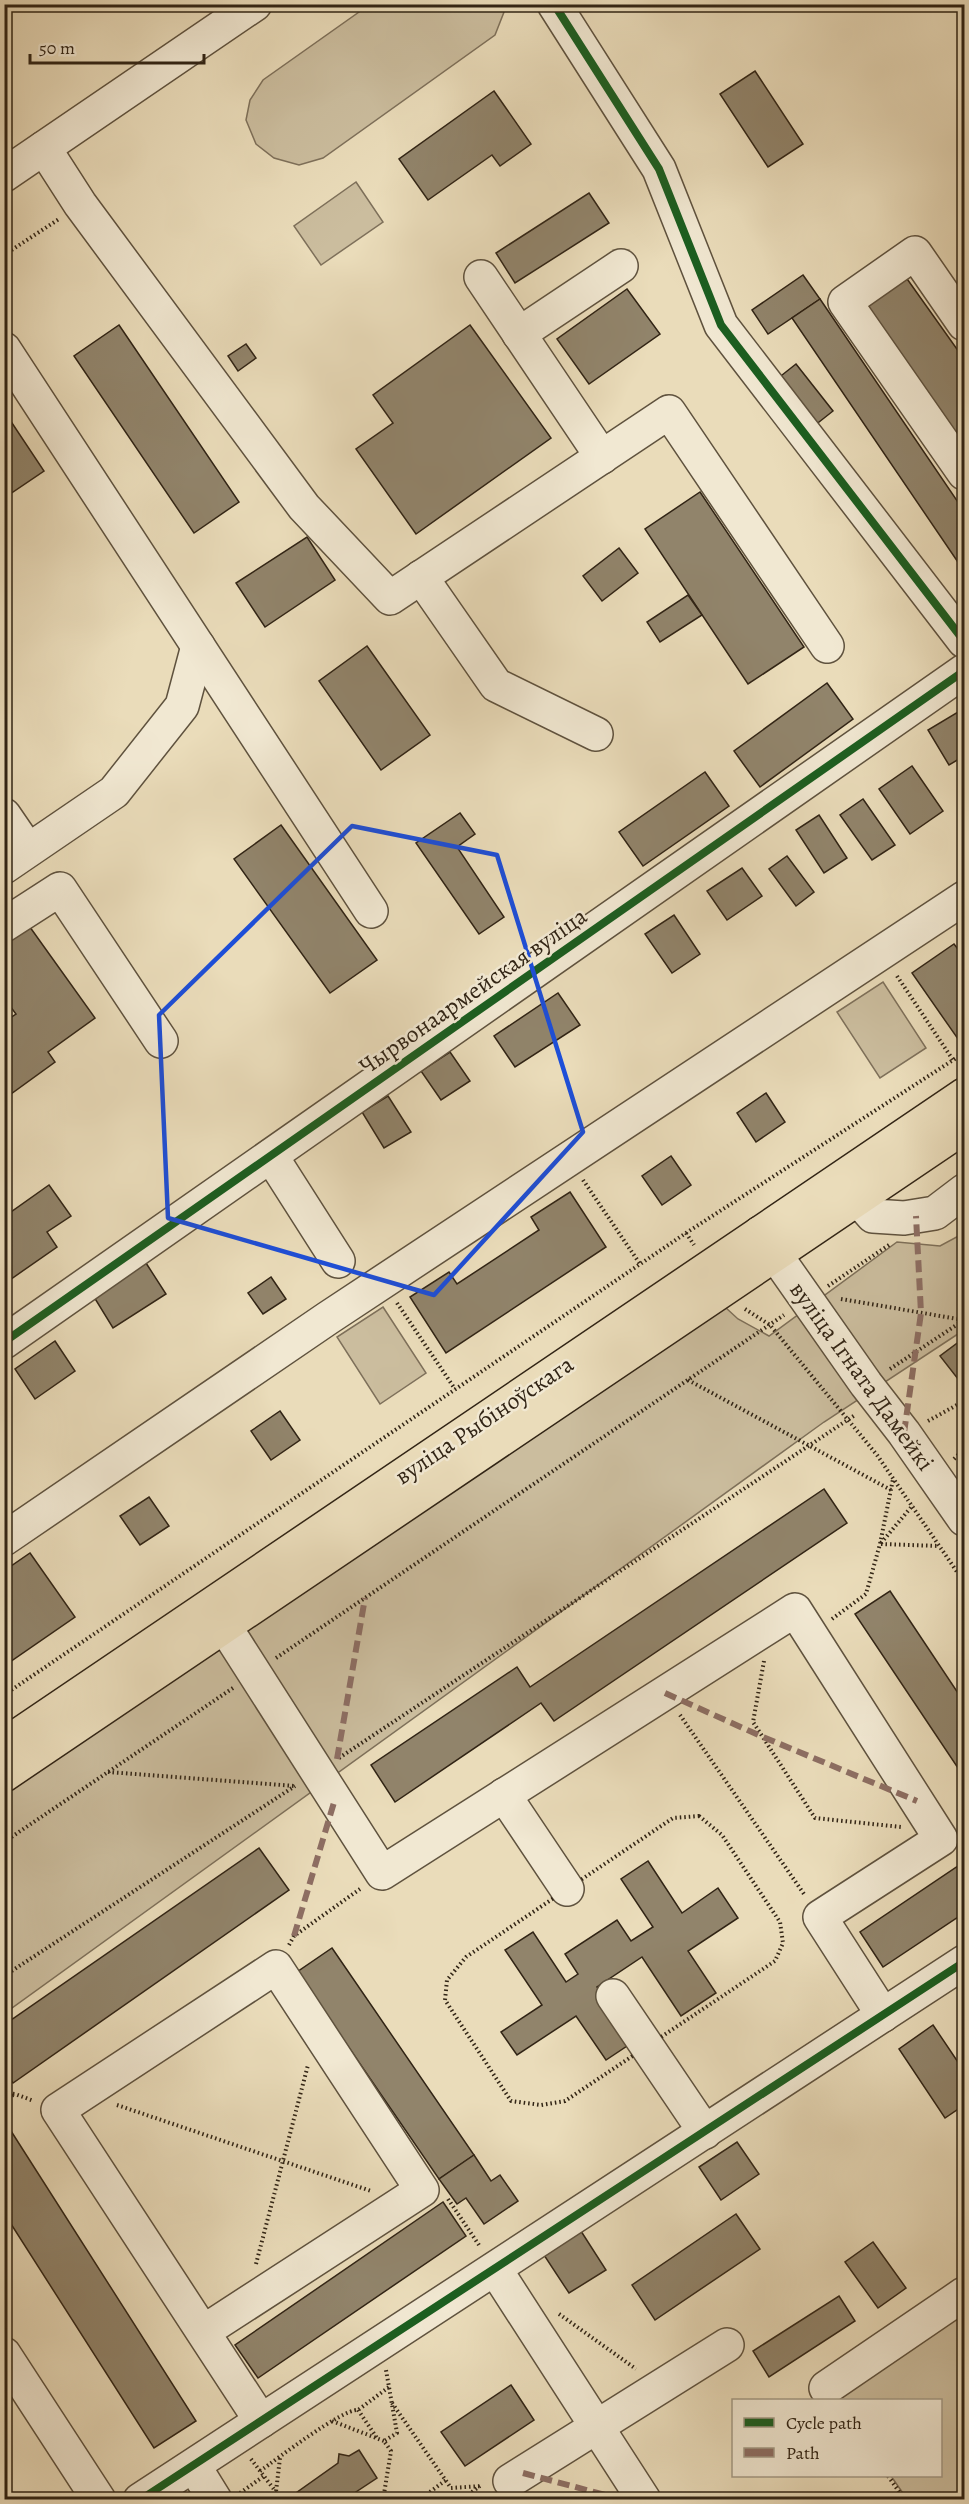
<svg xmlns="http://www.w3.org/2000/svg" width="969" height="2504" font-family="Alegreya,serif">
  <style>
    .green { fill: #cbbd9e; stroke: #7e705a; stroke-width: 1.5 }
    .building { fill: #91846b; stroke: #312415; stroke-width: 1.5 }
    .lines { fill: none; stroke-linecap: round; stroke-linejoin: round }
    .minor-casing { stroke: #5f523e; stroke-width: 36 }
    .major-casing { stroke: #312415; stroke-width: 36 }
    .path { stroke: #312415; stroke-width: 4; stroke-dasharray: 1.5 3; stroke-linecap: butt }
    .minor { stroke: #f1e8d2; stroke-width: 33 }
    .major { stroke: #eadcba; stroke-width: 33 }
    .quiet { stroke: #8d6e63; stroke-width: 6; stroke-dasharray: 12 6; stroke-linecap: butt }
    .cycleway-casing { stroke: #f1e8d2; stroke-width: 11 }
    .cycleway { stroke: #1b5e20; stroke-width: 8 }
    .marked { fill: none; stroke: #1d4ed8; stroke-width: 4.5; stroke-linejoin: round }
    .labels { text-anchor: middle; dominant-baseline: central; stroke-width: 5; stroke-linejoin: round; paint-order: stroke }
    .street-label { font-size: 24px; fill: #312415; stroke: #f1e8d2 }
  </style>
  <rect width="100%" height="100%" fill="#eadcba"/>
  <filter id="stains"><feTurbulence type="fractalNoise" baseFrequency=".00333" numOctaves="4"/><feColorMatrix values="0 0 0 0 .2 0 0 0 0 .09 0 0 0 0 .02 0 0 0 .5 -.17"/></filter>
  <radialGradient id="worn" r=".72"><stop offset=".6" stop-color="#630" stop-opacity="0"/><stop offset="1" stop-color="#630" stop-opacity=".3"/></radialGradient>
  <!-- green -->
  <g class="green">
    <polygon points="369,5 504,5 504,12 495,35 323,158 299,165 274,158 256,144 246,120 250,100 263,80"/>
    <polygon points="356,182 383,222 321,265 294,226"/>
    <polygon points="883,982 926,1048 880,1078 837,1012"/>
    <polygon points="964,1233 964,1330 824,1422 5,2013 5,1784 714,1297 738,1319 769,1336 897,1242 940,1246"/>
    <polygon points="383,1307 426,1373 380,1404 337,1337"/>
    <polygon points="964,2301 964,2499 907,2499 891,2476 940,2476 940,2400 839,2400 833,2391"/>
  </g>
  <!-- building -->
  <g class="building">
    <polygon points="755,71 803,144 768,167 720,94"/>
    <polygon points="494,91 531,144 500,166 492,155 428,200 399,159"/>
    <polygon points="589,193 609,223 515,283 496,253"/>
    <polygon points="803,275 820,299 768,334 752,310"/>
    <polygon points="905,276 964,359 964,448 863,306"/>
    <polygon points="627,289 660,334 589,384 557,339"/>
    <polygon points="820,299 964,511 964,571 792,318"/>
    <polygon points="119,325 239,502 194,533 74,356"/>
    <polygon points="470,325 551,438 416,534 356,449 393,423 373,395"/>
    <polygon points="246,344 256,358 238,371 228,356"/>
    <polygon points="796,364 833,411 814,426 777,379"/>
    <polygon points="4,411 44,471 4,498"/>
    <polygon points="700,492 804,647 748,684 645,529"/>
    <polygon points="307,537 335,580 265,627 236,583"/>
    <polygon points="619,548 638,573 602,601 583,576"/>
    <polygon points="688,595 702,615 660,642 647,622"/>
    <polygon points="367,646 430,735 381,770 319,681"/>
    <polygon points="827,683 853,719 760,787 734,751"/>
    <polygon points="963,709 964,756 949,765 928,730"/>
    <polygon points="912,766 943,811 910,834 879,789"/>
    <polygon points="705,772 729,806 643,866 619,832"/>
    <polygon points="863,799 895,845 872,860 840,815"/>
    <polygon points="460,813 475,834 457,847 504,917 479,934 416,843"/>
    <polygon points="819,815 847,858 824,873 796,830"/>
    <polygon points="281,825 377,960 330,993 234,859"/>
    <polygon points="787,856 814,892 796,906 769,869"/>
    <polygon points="742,868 762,896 727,920 707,891"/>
    <polygon points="674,915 700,954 672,973 645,934"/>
    <polygon points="22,916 95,1018 48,1052 55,1062 4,1099 4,1022 16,1014 4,998 4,929"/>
    <polygon points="954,944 964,957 964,1034 958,1039 912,973"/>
    <polygon points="558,993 580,1025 515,1067 494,1036"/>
    <polygon points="450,1052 470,1081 441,1100 421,1071"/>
    <polygon points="766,1093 785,1122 756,1142 737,1113"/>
    <polygon points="388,1096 411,1132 384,1148 362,1112"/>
    <polygon points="671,1156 691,1185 662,1205 642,1176"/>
    <polygon points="49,1185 71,1216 47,1232 57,1247 4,1284 4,1217"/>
    <polygon points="570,1192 606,1247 446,1353 410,1297 449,1272 457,1284 539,1230 531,1217"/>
    <polygon points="146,1263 166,1294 113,1328 94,1297"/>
    <polygon points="271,1277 286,1299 263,1314 248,1293"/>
    <polygon points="964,1338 964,1374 958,1379 940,1356"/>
    <polygon points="55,1341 75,1371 35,1399 15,1369"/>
    <polygon points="280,1411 300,1440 271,1460 251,1431"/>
    <polygon points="824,1489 847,1523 554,1721 541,1703 395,1802 371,1765 517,1667 530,1687"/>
    <polygon points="149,1497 169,1526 140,1545 120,1516"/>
    <polygon points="30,1553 75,1617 4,1666 4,1571"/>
    <polygon points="890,1591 964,1702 964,1777 855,1614"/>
    <polygon points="259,1848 289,1890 13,2083 4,2071 4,2025"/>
    <polygon points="648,1861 682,1913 718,1888 738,1918 688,1951 716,1993 681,2016 642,1957 597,1987 633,2042 606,2060 576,2016 517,2055 501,2032 542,2005 505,1950 533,1932 566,1982 578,1974 565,1954 617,1920 631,1941 653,1927 621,1879"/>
    <polygon points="964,1862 964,1913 883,1967 860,1932"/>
    <polygon points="332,1948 474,2155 439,2179 297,1972"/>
    <polygon points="933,2025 964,2071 964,2105 945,2118 899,2049"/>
    <polygon points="4,2120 196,2421 154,2448 4,2213"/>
    <polygon points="737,2142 759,2174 721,2200 699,2167"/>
    <polygon points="474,2155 491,2181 500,2175 518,2201 484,2224 466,2198 457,2204 439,2179"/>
    <polygon points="443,2202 466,2236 258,2378 235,2345"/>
    <polygon points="736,2214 760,2249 655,2320 632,2285"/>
    <polygon points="579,2228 606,2270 569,2293 542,2252"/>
    <polygon points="873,2242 906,2288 878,2308 845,2262"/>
    <polygon points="839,2296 855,2321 769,2377 753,2351"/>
    <polygon points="511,2385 534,2420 465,2466 441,2432"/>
    <polygon points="359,2450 377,2478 356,2492 360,2500 286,2500 338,2463 339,2454 349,2456"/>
  </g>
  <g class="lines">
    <!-- minor casing -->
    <g class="minor-casing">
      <g id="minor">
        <polyline points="554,4 659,169 721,325 964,641"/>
        <polyline points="44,148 80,204 304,507 390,598 669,412 827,646"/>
        <polyline points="4,175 255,4"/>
        <polyline points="481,277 602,457"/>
        <polyline points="964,324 915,253 845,302 964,473"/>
        <polyline points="519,334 621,266"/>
        <polyline points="4,349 371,911"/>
        <polyline points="421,577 496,685 596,734"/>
        <polyline points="4,815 28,850"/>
        <polyline points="4,867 114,792 182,706 198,646"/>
        <polyline points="4,925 60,889 161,1041"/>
        <polyline points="271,1156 338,1261"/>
        <polyline points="858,1199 873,1216 904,1218 935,1213 964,1191"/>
        <polyline points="760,1233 866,1384 904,1433 964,1519"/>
        <polyline points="4,1342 964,671"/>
        <polyline points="4,1539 328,1318 964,898"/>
        <polyline points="225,1627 382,1873 795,1610 941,1839 820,1917 883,2015"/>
        <polyline points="504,1795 567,1889"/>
        <polyline points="613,1996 705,2132"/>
        <polyline points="495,2269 644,2500"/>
        <polyline points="203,2332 422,2190 276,1967 58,2110 261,2421"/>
        <polyline points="4,2354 99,2500"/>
        <polyline points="826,2388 964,2294"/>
        <polyline points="194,2466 215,2500"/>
        <polyline points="510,2481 727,2345"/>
        <polyline points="140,2500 964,1962"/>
      </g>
    </g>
    <!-- major casing -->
    <g class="major-casing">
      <g id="major">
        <polyline points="4,1745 964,1095"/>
        <polyline points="4,1775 964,1127"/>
      </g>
    </g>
    <!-- path -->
    <g class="path">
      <polyline points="4,255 59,219"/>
      <polyline points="897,976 953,1060"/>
      <polyline points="583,1180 640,1264"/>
      <polyline points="686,1233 694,1245"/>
      <polyline points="828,1286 889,1245"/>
      <polyline points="841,1299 964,1320"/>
      <polyline points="397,1303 455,1389"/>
      <polyline points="745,1309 770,1325 877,1455 964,1582"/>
      <polyline points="890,1369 964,1320"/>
      <polyline points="688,1380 891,1490"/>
      <polyline points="928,1421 964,1401"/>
      <polyline points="954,1459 964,1449"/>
      <polyline points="881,1543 913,1505"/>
      <polyline points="881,1544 939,1546"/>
      <polyline points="832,1619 866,1594 880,1544 893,1479"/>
      <polyline points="276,1658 784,1315"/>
      <polyline points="764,1661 753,1722 815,1818 901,1827"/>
      <polyline points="4,1695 686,1233 964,1053"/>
      <polyline points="680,1715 804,1894"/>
      <polyline points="339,1758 855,1415"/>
      <polyline points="108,1772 295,1786"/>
      <polygon points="699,1816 722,1835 780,1922 783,1943 775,1961 565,2101 541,2105 511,2101 445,2000 447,1980 466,1957 673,1818"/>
      <polyline points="4,1842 233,1688"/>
      <polyline points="289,1945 294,1936 360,1889"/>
      <polyline points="4,1976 295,1786"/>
      <polyline points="4,2093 15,2094 34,2101"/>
      <polyline points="4,2100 15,2094"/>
      <polyline points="117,2105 371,2191"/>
      <polyline points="448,2199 479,2245"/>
      <polyline points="256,2264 308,2065"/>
      <polyline points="559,2314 636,2369"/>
      <polyline points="392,2403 451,2488 482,2486"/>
      <polyline points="358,2410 377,2438"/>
      <polyline points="332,2421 384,2441"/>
      <polyline points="251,2459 276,2492"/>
      <path d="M260 2471C277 2459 342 2409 358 2410L389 2387"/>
      <polyline points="888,2476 905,2500"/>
      <polyline points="240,2493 264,2476"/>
      <polyline points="384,2494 395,2496 397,2500"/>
      <polyline points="275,2500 280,2458"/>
      <polyline points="383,2500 391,2451 384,2441 397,2433 386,2370"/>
      <polyline points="419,2500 446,2480"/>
      <polyline points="461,2500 480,2486"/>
    </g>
    <!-- minor -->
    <use href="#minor" class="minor"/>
    <!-- major -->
    <use href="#major" class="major"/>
    <!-- quiet -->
    <g class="quiet">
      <polyline points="904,1433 921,1313 916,1216"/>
      <polyline points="665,1693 763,1737 917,1801"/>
      <polyline points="337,1759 365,1598"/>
      <polyline points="294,1936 335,1799"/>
      <polyline points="523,2473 624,2500"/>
      <polyline points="4,2494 63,2500"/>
    </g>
    <!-- cycleway casing -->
    <g class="cycleway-casing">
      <g id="cycleway">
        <polyline points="554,4 659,169 721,325 964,641"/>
        <polyline points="4,1342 964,671"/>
        <polyline points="140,2500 964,1962"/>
      </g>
    </g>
    <!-- cycleway -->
    <use href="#cycleway" class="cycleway"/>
  </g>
  <!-- marked area -->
  <path class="marked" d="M352 826 497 855 583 1132 434 1295 168 1218 159 1015Z"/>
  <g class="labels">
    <!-- street labels -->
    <g class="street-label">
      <text transform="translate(473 991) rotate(-35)">Чырвонаармейская вуліца</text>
      <text transform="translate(862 1376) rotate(54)">вуліца Ігната Дамейкі</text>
      <text transform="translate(484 1420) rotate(-34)">вуліца Рыбіноўскага</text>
    </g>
  </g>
  <!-- margin -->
  <rect width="969" height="2504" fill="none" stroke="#eadcba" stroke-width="24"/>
  <rect x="6" y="6" width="957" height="2492" fill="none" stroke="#312415" stroke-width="3"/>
  <rect x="12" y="12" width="945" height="2480" fill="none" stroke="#312415" stroke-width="1.5"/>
  <!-- legend -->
  <rect x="732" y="2399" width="210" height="78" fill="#f1e8d2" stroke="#a49a86" stroke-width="1.5"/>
  <rect x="744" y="2418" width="30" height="9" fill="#1b5e20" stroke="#a49a86" stroke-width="1.5"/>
  <text x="786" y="2429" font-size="18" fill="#312415">Cycle path</text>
  <rect x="744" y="2448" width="30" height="9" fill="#8d6e63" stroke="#a49a86" stroke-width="1.5"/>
  <text x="786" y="2459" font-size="18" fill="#312415">Path</text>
  <!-- scale -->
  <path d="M30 54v9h174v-9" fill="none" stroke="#312415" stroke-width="3"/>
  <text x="39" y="54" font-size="18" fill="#312415" stroke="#f1e8d2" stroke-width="4.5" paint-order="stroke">50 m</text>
  <rect width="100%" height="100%" filter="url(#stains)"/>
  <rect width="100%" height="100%" fill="url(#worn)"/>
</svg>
